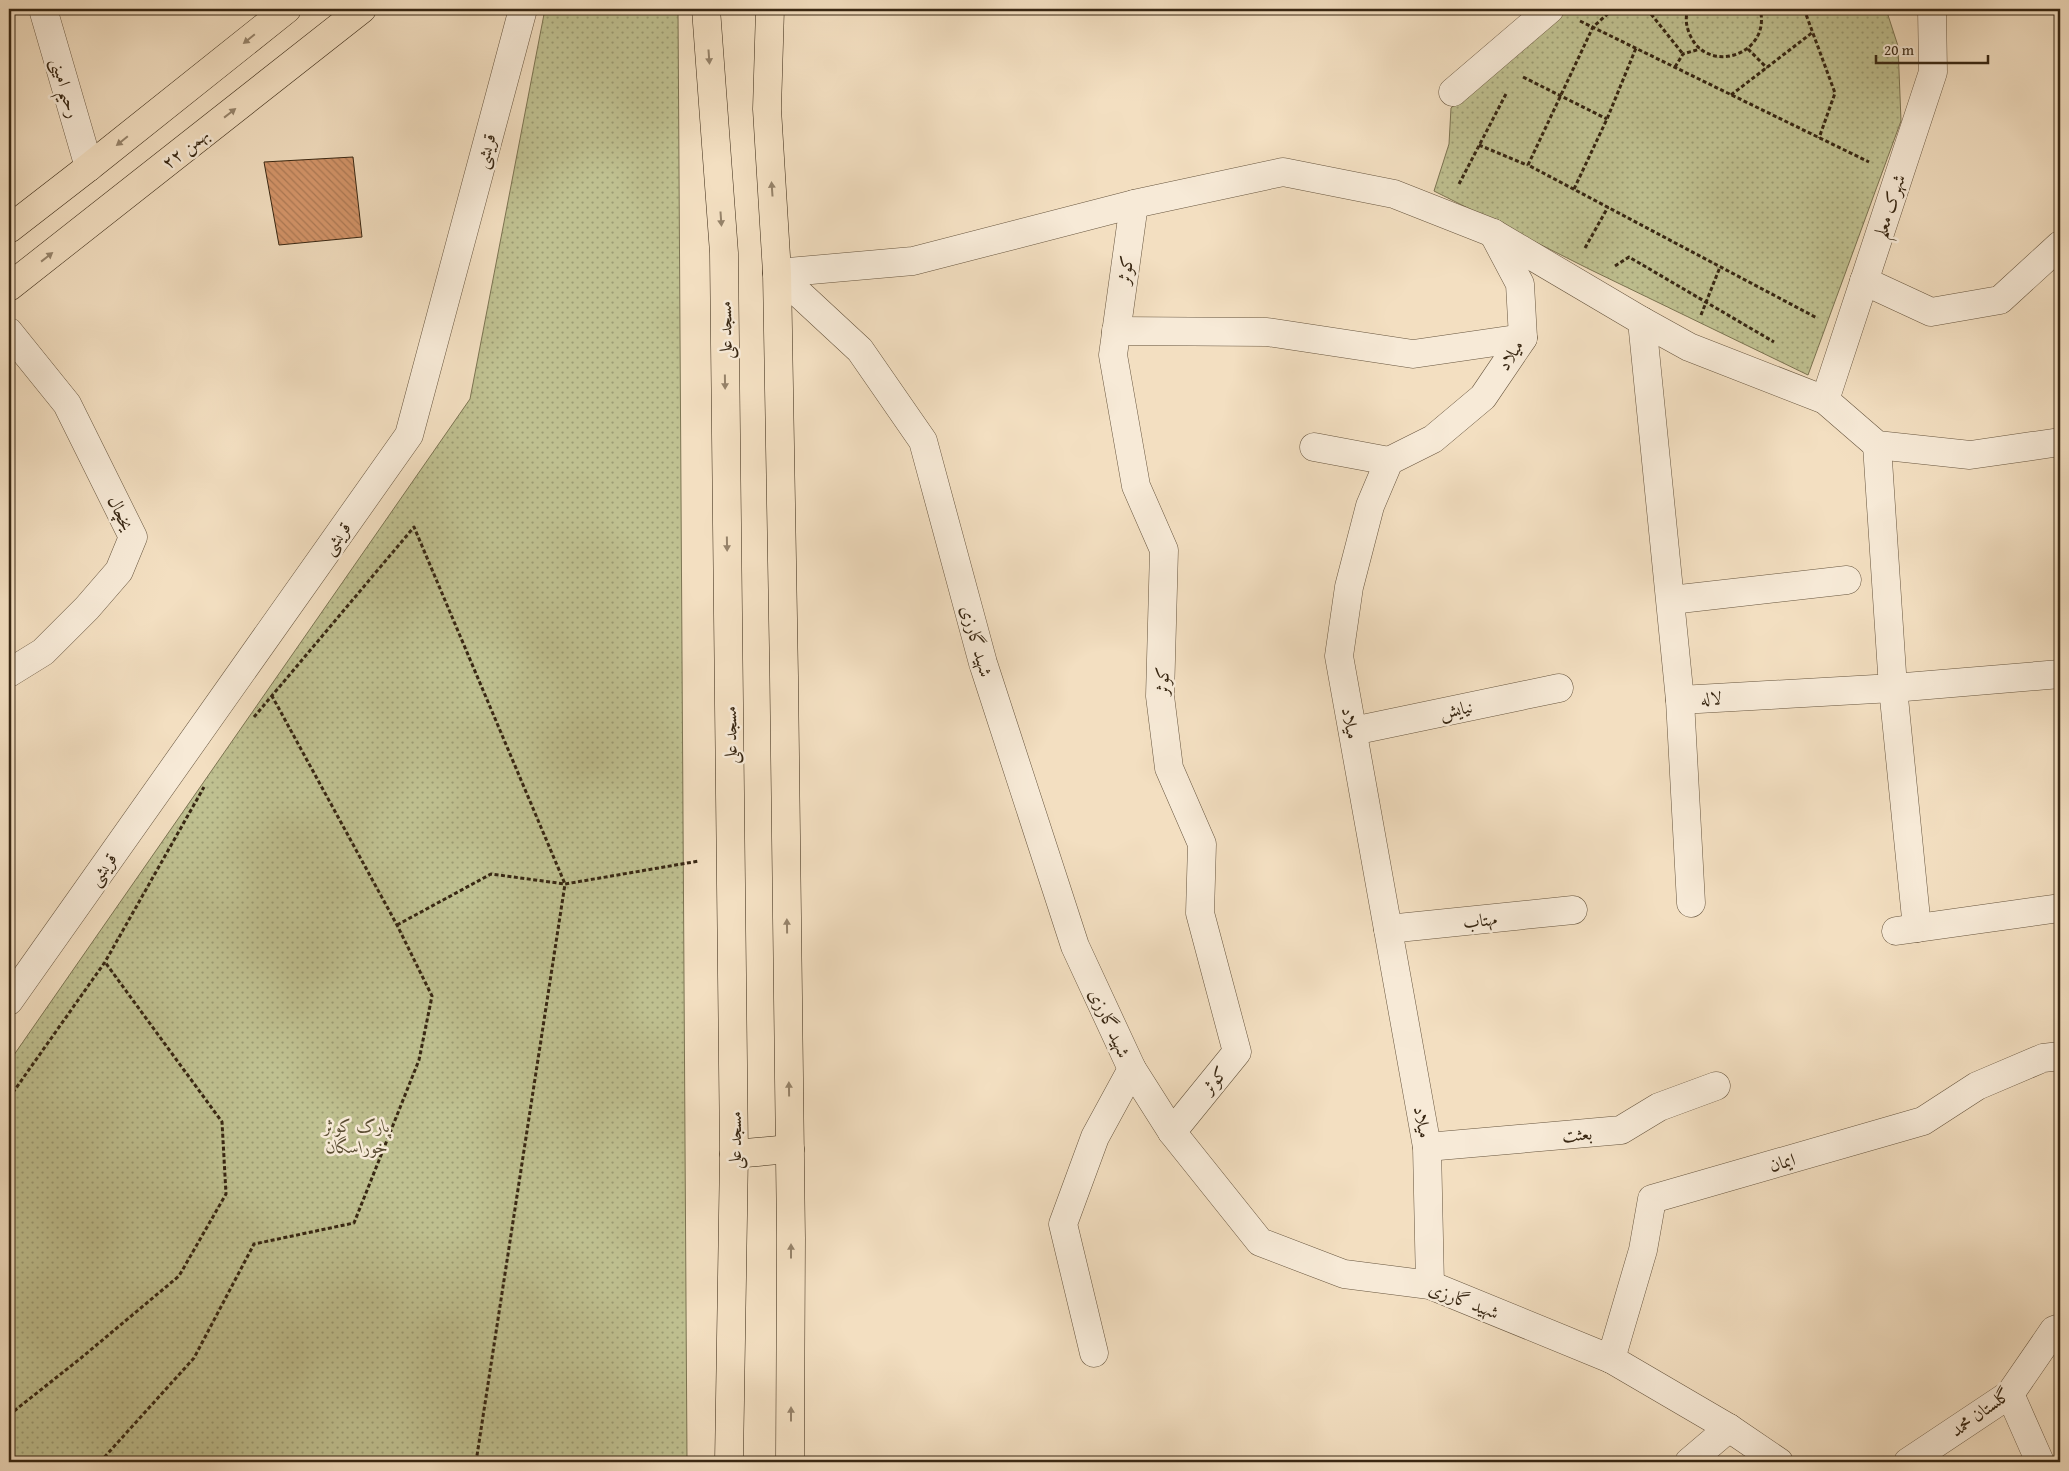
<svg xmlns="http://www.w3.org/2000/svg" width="2069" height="1471" font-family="'Gentium Book Plus',Amiri,serif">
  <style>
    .grass { fill: url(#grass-dots); stroke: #7c7452 }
    .building { fill: url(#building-back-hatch); stroke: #382713 }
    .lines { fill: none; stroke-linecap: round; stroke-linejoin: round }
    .minor-casing { stroke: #67553e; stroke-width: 29 }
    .major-casing { stroke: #382713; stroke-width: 29 }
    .path { stroke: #382713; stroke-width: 3; stroke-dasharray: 4 2.5; stroke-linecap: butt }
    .minor { stroke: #f7ead7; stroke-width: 28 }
    .major { stroke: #f3dfc1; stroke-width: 28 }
    .oneway { fill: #96836a }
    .labels { text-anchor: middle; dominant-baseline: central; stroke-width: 5; stroke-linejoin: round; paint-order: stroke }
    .street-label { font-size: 18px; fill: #382713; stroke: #f7ead7 }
    .park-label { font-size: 18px; font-style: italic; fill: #5a4d32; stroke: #f7ead7 }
  </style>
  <defs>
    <pattern id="grass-dots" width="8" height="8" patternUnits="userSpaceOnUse" patternTransform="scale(1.25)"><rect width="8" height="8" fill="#bfc090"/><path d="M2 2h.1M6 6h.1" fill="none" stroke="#9c9c74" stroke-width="1.8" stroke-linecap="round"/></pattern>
    <pattern id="building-back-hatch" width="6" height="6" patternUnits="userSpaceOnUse" patternTransform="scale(1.25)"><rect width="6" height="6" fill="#d4956a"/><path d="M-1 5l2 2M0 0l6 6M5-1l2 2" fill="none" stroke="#ad7a56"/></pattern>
  </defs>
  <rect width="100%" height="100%" fill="#f3dfc1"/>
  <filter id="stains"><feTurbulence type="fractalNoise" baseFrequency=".004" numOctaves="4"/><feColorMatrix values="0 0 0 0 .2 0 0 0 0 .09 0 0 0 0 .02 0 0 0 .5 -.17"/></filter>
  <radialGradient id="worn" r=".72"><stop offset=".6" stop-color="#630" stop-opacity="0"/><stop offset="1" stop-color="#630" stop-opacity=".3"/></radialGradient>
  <!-- grass -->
  <g class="grass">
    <polygon points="545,9 678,9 687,1462 9,1462 9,1062 470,399"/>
    <polygon points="1563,9 1886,9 1898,46 1901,121 1808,375 1589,269 1434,191 1449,144 1451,108"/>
  </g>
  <!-- building -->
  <polygon class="building" points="353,157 362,237 279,245 264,162"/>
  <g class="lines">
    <!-- minor casing -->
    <g class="minor-casing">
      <g id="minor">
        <polyline points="43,9 89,167"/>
        <polyline points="1453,92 1550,9"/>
        <polyline points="1134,204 1113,355 1136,486 1164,550 1160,696 1169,768 1202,844 1200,913 1237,1052 1172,1132"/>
        <polyline points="777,273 860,350 923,441 983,663 1075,946 1132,1069 1172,1132 1260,1242 1344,1274 1430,1285 1611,1359 1729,1428 1779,1462"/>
        <polyline points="777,273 913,261 1134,204 1283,172 1394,194 1493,233 1642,321 1689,347 1825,400 1877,445 1970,455 2060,442"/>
        <polyline points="1864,281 1931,312 2000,300 2060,245"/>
        <polyline points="1642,321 1680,700 1893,688 2060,674"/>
        <polyline points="1116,331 1267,332 1413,354 1523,338"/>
        <polyline points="9,332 67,404 133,537 119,571 87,608 43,652 9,673"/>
        <polyline points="1825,400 1933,72 1932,9"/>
        <polyline points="1877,445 1893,688 1917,928"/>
        <polyline points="1314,447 1389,461"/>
        <polyline points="1671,600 1847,580"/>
        <polyline points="1680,700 1691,903"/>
        <polyline points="1353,731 1559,688"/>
        <polyline points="1388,929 1573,910"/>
        <polyline points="1896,931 2060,908"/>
        <polyline points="9,1001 409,435 523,9"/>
        <polyline points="1427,1147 1621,1130 1659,1107 1716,1086"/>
        <polyline points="1430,1285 1427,1147 1339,656 1349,587 1370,506 1389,461 1433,439 1483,397 1523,338 1520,284 1493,233"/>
        <polyline points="1094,1353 1063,1224 1095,1137 1132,1069"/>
        <polyline points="1611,1359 1643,1250 1652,1199 1923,1121 1977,1086 2043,1058 2060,1056"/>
        <polyline points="2010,1394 2040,1462"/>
        <polyline points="1689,1462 1729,1428"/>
        <polyline points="1908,1462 2010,1394 2054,1330 2060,1328"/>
      </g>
    </g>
    <!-- major casing -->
    <g class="major-casing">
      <g id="major">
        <polyline points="706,9 724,253 734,1154 729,1462"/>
        <polyline points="770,9 767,109 777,273 784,676 791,1238 790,1462"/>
        <polyline points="9,229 89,167 287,9"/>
        <polyline points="9,287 362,9"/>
        <polyline points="734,1154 790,1149"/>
      </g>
    </g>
    <!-- path -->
    <g class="path">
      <polyline points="1613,9 1593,27 1528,165 1817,318"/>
      <polyline points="1647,9 1683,54"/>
      <path d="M1688 9C1685 18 1686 26 1690 35 1708 76 1772 54 1760 9"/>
      <polyline points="1804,9 1835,93 1819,138"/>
      <polyline points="1580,21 1869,162"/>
      <polyline points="1748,49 1767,68"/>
      <polyline points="1675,67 1683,54 1700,49"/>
      <polyline points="1523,77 1607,119"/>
      <polyline points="1731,95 1813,32"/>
      <polyline points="1479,145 1527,165"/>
      <polyline points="1459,184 1507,92"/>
      <polyline points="1574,189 1607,119 1636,48"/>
      <polyline points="1585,248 1608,207"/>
      <polyline points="1615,266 1629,257 1774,342"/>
      <polyline points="1701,315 1720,267"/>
      <polyline points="254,717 414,527 565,884"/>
      <polyline points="397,925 491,874 565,884"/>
      <polyline points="9,1098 105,962 204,787"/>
      <polyline points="9,1415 81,1358 179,1276 226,1194 222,1122 105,962"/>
      <polyline points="100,1462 194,1358 254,1244 354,1223 419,1060 432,996 397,925 272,696"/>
      <polyline points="476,1462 565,884 699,861"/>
    </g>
    <!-- minor -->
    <use href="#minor" class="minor"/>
    <!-- major -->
    <use href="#major" class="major"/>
  </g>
  <!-- one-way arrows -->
  <defs><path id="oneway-solid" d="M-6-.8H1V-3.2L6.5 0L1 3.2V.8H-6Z" transform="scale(1.25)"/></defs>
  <g class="oneway">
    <use href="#oneway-solid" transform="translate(249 39) rotate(141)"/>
    <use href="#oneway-solid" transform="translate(709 57) rotate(86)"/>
    <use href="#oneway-solid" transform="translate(230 113) rotate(-38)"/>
    <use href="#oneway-solid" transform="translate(122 141) rotate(141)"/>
    <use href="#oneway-solid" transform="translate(772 189) rotate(-94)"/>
    <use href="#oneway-solid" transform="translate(721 219) rotate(86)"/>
    <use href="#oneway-solid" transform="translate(47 257) rotate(-38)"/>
    <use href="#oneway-solid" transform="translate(725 382) rotate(89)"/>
    <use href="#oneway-solid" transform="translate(727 544) rotate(89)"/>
    <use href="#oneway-solid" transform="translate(787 926) rotate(-91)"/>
    <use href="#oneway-solid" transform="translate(789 1089) rotate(-91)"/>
    <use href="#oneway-solid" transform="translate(791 1251) rotate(-90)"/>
    <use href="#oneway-solid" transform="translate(791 1414) rotate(-90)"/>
  </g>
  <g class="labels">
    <!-- street labels -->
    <g class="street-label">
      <text transform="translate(66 88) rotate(74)">رحیم امینی</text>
      <text transform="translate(185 148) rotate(-38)">۲۲ بهمن</text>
      <text transform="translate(485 151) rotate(-75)">قریشی</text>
      <text transform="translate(1889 206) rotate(-72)">شهرک معلم</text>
      <text transform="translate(1125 270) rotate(-82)">کوثر</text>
      <text transform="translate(725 330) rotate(-91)">مسجد علی</text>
      <text transform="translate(1510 355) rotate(-58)">میلاد</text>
      <text transform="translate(121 513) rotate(64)">یخچال</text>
      <text transform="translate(336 538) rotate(-55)">قریشی</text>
      <text transform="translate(977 641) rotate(74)">شهید گارزی</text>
      <text transform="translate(1162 681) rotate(-89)">کوثر</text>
      <text transform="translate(1711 698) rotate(-3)">لاله</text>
      <text transform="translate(1456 709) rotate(-12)">نیایش</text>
      <text transform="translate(1351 723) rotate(80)">میلاد</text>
      <text transform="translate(730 735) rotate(-91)">مسجد علی</text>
      <text transform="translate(102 869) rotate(-55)">قریشی</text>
      <text transform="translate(1480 920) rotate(-6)">مهتاب</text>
      <text transform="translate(1110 1023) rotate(65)">شهید گارزی</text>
      <text transform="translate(1214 1080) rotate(-51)">کوثر</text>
      <text transform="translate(1423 1122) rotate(80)">میلاد</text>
      <text transform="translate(1577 1134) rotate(-5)">بعثت</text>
      <text transform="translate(734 1140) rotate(-90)">مسجد علی</text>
      <text transform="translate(1782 1162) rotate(-16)">ایمان</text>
      <text transform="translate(1464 1300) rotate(21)">شهید گارزی</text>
      <text transform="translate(1980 1412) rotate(-36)">گلستان محمد</text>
    </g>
    <!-- park labels -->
    <g class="park-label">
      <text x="357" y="1125">پارک کوثر<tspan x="357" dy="21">خوراسگان</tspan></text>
    </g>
  </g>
  <!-- margin -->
  <rect width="2069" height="1471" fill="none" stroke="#f3dfc1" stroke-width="30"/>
  <rect x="10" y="10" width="2049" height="1451" fill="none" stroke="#382713" stroke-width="2.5"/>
  <rect x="15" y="15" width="2039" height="1441" fill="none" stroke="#382713"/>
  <!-- scale -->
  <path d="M1876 55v8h112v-8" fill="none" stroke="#382713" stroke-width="2.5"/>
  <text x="1884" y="55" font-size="15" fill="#382713" stroke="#f7ead7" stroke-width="4" paint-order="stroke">20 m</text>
  <rect width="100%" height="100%" filter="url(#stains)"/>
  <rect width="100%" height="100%" fill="url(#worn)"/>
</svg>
